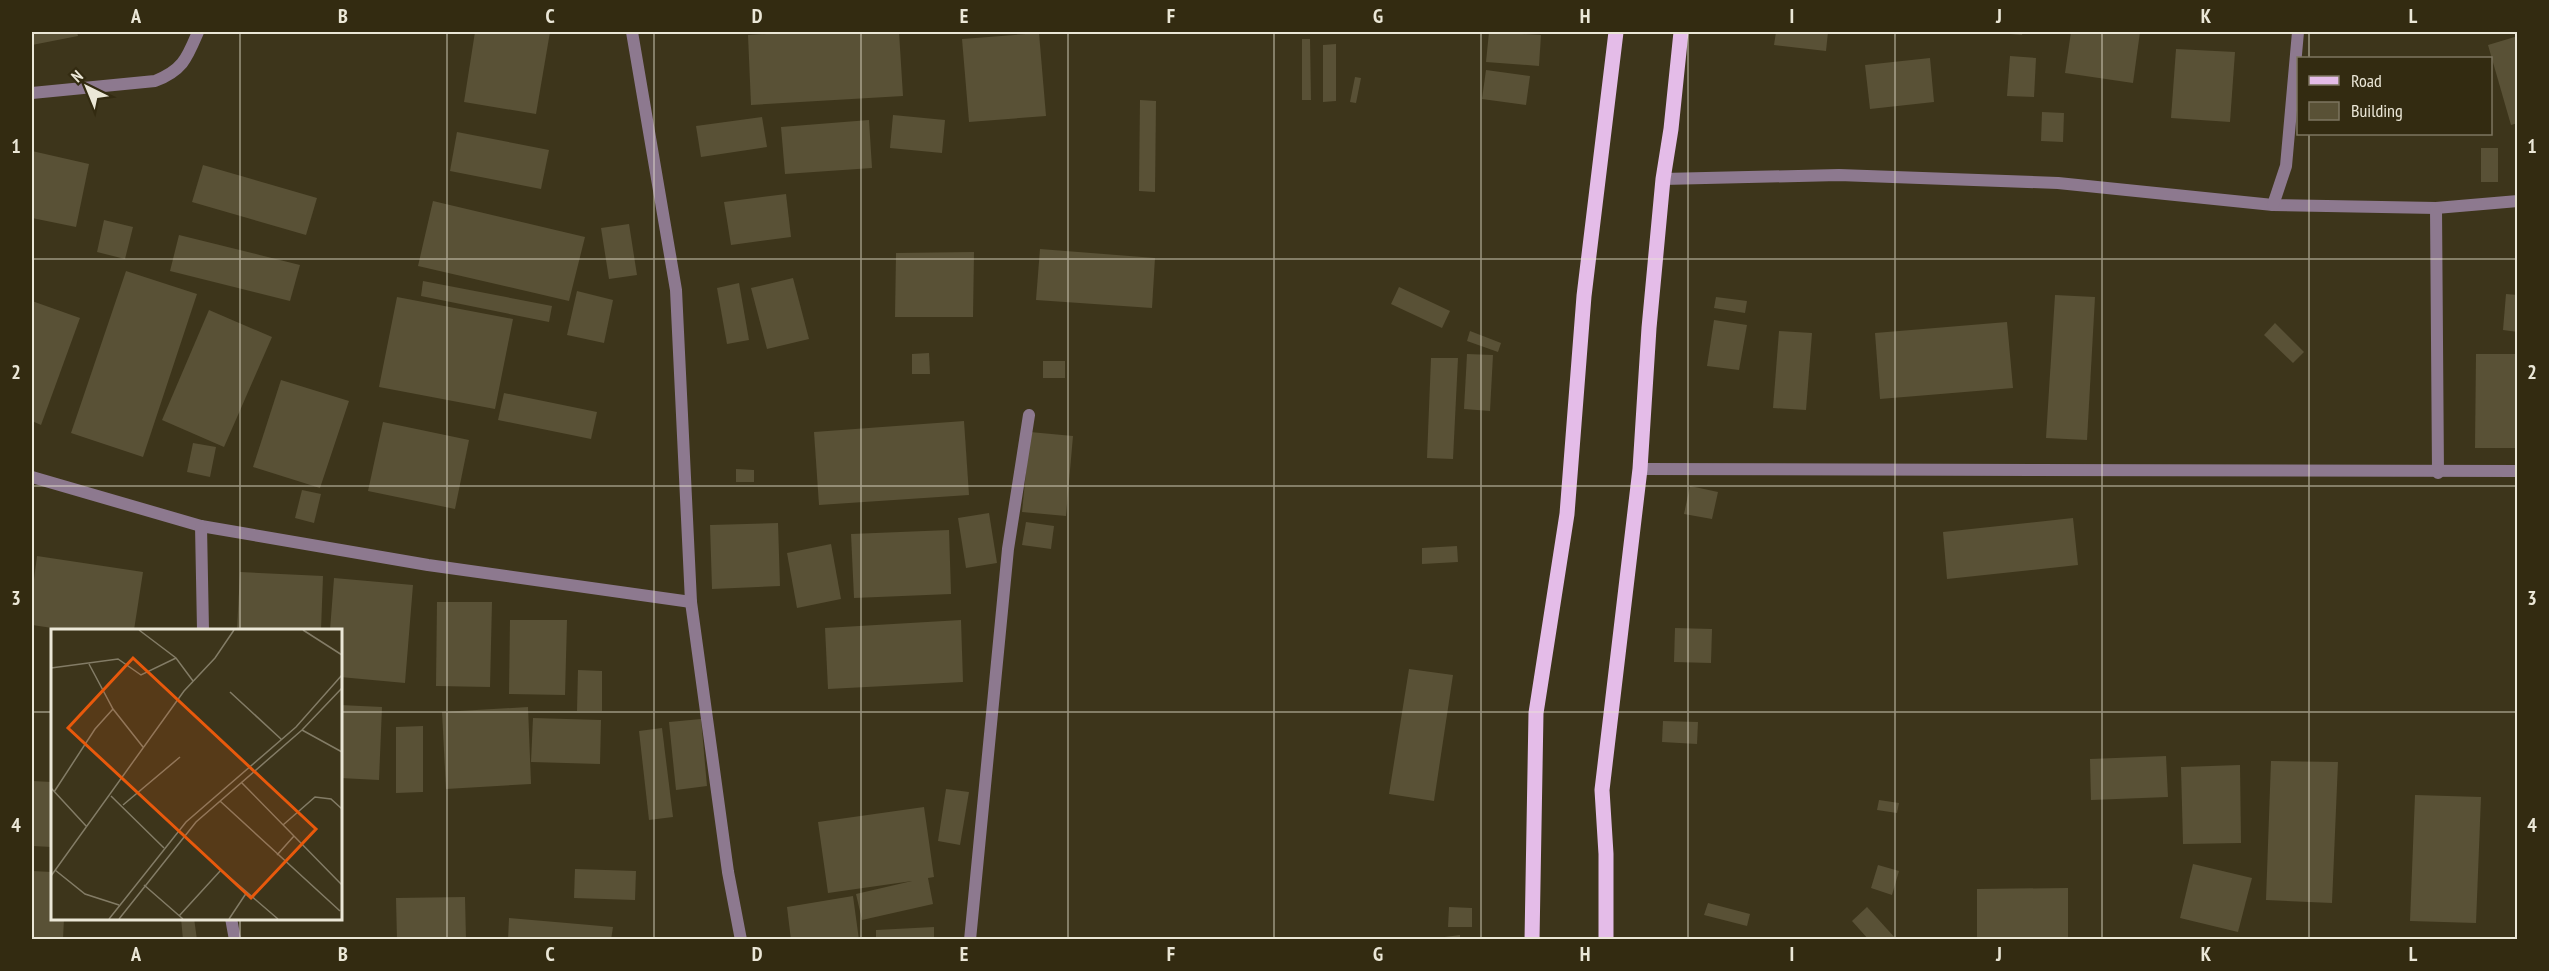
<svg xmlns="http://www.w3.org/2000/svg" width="2549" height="971" font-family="'PT Sans Narrow',sans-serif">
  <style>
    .building { fill: #595136 }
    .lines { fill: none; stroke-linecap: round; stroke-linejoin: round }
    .minor { stroke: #8d798f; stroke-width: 12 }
    .primary { stroke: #e4bce8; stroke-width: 15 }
    .grid { fill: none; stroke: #ebe7d7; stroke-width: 1.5; stroke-opacity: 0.55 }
    .inset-road { fill: none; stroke: #837c66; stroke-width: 1.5 }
    .view { fill: #e8590c; fill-opacity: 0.15; stroke: #e8590c; stroke-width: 3 }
    .inset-edge { fill: none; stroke: #ebe7d7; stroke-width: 3 }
    .neatline { fill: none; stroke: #ebe7d7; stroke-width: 2 }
    .grid-label { font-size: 20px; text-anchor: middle; font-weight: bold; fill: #ebe7d7 }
  </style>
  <rect width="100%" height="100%" fill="#3d351b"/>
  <!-- building -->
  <g class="building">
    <polygon points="32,32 77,32 78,36 32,45"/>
    <polygon points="475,32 550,32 536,114 464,102"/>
    <polygon points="802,32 899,32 903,96 751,105 748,35"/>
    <polygon points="1489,32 1541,35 1539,66 1486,62"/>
    <polygon points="1776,32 1828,32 1826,51 1774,45"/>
    <polygon points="1987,32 2023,32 2022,35"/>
    <polygon points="2071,32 2140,32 2133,83 2065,73"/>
    <polygon points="1039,33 1046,116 969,122 962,39"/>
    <polygon points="2518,36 2518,123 2511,125 2488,45"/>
    <polygon points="1302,39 1310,39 1311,100 1302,100"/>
    <polygon points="1336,44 1336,101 1323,102 1323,45"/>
    <polygon points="2176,49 2235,52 2230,122 2171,118"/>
    <polygon points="2010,56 2036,58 2034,97 2007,96"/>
    <polygon points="1930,58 1934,102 1870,109 1865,65"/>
    <polygon points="1486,70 1530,76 1526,105 1482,99"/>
    <polygon points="1355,77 1361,78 1356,103 1350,102"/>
    <polygon points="1140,100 1156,101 1155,192 1139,191"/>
    <polygon points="2042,112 2064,113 2063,142 2041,141"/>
    <polygon points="893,115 945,120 942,153 890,148"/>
    <polygon points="762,117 767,147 701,157 696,126"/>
    <polygon points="869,120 872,168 785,174 781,127"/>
    <polygon points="457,132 549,150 541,189 450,171"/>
    <rect x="2481" y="148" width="17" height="34"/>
    <polygon points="32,151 89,164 76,227 32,218"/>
    <polygon points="203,165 317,198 306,235 192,202"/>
    <polygon points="786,194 791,237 731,245 724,202"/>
    <polygon points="433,201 585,237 569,301 418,266"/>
    <polygon points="104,220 133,227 125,259 97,252"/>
    <polygon points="629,224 637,275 609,279 601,228"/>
    <polygon points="179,235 300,265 290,301 170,271"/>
    <polygon points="1040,249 1155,258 1152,308 1036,300"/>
    <polygon points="974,252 973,317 895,317 896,253"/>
    <polygon points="126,271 197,294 143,457 71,433"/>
    <polygon points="793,278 809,339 767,349 751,288"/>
    <polygon points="423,281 552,306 549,322 421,296"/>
    <polygon points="739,283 749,340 727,344 717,288"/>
    <polygon points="1399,287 1450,311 1442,328 1391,304"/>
    <polygon points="577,291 613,300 604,343 567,335"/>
    <polygon points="2506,294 2518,295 2518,332 2503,330"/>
    <polygon points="2055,295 2095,297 2087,440 2046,438"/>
    <polygon points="397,297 513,319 495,409 379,387"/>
    <polygon points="1716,297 1747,301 1745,313 1714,308"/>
    <polygon points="32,301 80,318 41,425 32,421"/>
    <polygon points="209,310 272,337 224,447 162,420"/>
    <polygon points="1714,320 1747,325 1739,370 1707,366"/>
    <polygon points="2007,322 2013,388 1880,399 1875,333"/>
    <polygon points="2275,323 2304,352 2293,363 2264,335"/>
    <polygon points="1470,331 1501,343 1498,352 1467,341"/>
    <polygon points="1779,331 1812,333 1806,410 1773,408"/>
    <polygon points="929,353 930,374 912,374 912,354"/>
    <polygon points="1467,354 1493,355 1490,411 1464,409"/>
    <polygon points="2476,354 2518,354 2518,448 2475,448"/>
    <polygon points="1431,358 1458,358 1453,459 1427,458"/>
    <rect x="1043" y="361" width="22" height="17"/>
    <polygon points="281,380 349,401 320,488 253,467"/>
    <polygon points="504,393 597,412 591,439 498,420"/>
    <polygon points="964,421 969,495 819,505 814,432"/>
    <polygon points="383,422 469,440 455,509 368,491"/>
    <polygon points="1030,432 1073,436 1066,516 1022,512"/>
    <polygon points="193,443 216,447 210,477 187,472"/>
    <polygon points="736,469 754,470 754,482 736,482"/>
    <polygon points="1690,486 1718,492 1712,519 1684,514"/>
    <polygon points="302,490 321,494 314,523 295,518"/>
    <polygon points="989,513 997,563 966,568 958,518"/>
    <polygon points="2073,518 2078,565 1947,579 1943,532"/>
    <polygon points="1026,522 1054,526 1051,549 1022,545"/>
    <polygon points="778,523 780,586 712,589 710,525"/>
    <polygon points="949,530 951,594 854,598 851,534"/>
    <polygon points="831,544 841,599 797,608 787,553"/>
    <polygon points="1457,546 1458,562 1422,564 1422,548"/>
    <polygon points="37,556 143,572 134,630 66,630 32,625 32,595"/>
    <polygon points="240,572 323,576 321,630 237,630"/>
    <polygon points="334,578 413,585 405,683 340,677 340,630 330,630"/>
    <polygon points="437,602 492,602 490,687 436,686"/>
    <polygon points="510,620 567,620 565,695 509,694"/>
    <polygon points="961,620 963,682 828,689 825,628"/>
    <polygon points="1675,628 1712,629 1711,663 1674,662"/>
    <polygon points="1409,669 1453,675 1434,801 1389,794"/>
    <polygon points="578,670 602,671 602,711 577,711"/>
    <polygon points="340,705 382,707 379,780 340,778"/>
    <polygon points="528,707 531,784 446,789 442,712"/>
    <polygon points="533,718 601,720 600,764 531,762"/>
    <polygon points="701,719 707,786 676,790 669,722"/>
    <polygon points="1663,721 1698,722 1697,744 1662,742"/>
    <polygon points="423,726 423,792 396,793 396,727"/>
    <polygon points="662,728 673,817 649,820 639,731"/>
    <polygon points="2166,756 2168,797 2091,800 2090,759"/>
    <polygon points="2271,761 2338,762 2332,903 2266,900"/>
    <polygon points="2240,765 2241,843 2183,844 2181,767"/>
    <polygon points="32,781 52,782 52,847 32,846"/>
    <polygon points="946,789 969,792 960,845 938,841"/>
    <polygon points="2415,795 2481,797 2476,923 2410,921"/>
    <polygon points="1879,800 1899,803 1897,813 1877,810"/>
    <polygon points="924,807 934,877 928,878 933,904 862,920 856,894 912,881 828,893 818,822"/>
    <polygon points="2193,864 2252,878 2238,932 2180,918"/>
    <polygon points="1878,865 1899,871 1892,895 1871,888"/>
    <polygon points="575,869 636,871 635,900 574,898"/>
    <polygon points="32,871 52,872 52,918 64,918 63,940 32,940"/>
    <polygon points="2068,888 2068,940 1977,940 1977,889"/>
    <polygon points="853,896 859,940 791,940 787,907"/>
    <polygon points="465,897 466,940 397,940 396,898"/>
    <polygon points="1708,903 1750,914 1747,926 1704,915"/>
    <polygon points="1449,907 1472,908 1472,927 1448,927"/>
    <polygon points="1867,907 1897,940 1869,940 1852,921"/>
    <polygon points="181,918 194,918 197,940 183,940"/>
    <polygon points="509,918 613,927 611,940 508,940"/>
    <polygon points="934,927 934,940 876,940 876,930"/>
    <polygon points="1460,935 1460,940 1437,940 1437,938"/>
  </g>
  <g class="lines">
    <!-- minor -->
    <g class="minor">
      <polyline points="632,32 676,290 691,602 728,872 741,940"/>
      <path d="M32 93 155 81C183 70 187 58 198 32"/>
      <polyline points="1663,179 1839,175 2058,183 2273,205 2436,208 2518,201"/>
      <polyline points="2273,205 2286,166 2298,32"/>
      <polyline points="2436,208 2438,473"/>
      <polyline points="1640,469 2518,471"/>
      <polyline points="32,477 201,526 428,565 691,602"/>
      <polyline points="201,526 203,630"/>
      <polyline points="231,918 235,940"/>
      <polyline points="970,940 1008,549 1029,415"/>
    </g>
    <!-- primary -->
    <g class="primary">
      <polyline points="1532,940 1536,713 1567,514 1584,296 1616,32"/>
      <polyline points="1606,940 1606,854 1602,790 1640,469 1649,328 1663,179 1671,129 1681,32"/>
    </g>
  </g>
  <!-- grid -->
  <path class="grid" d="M240 32V630M447 32V940M654 32V940M861 32V940M1068 32V940M1274 32V940M1481 32V940M1688 32V940M1895 32V940M2102 32V940M2309 32V58M2309 134V940M32 259H2518M32 486H2518M32 712H52M340 712H2518M240 918V940"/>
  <!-- overview -->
  <g transform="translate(51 629)">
    <rect width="291" height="291" fill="#3d351b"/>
    <path class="inset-road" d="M88 1 125 29 142 52M252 1 291 26M38 35 62 80 92 118M0 39 67 30 90 46 125 29M179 63 230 110M251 101 291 123M190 153 291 256M0 159 36 198M3 163 44 100 62 80M60 167 113 219M169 172 289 282M72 176 129 128M232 196 264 168 280 170 291 180M226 226 243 207M4 241 34 265 68 276M0 247 133 62 164 29 183 1M93 256 132 290M128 287 170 241 227 290M58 290 135 193 245 98 291 46M68 290 145 193 251 101 291 59M178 290 196 263"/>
    <path class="view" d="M82 29 265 200 200 269 17 99Z"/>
    <rect width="291" height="291" class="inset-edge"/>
  </g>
  <!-- border -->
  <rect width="2549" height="971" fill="none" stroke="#332b11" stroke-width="66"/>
  <!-- legend -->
  <rect x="2297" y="57" width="195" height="78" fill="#332b11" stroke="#7d7660" stroke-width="1.5"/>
  <rect x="2309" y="76" width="30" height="9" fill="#e4bce8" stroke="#7d7660" stroke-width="1.5"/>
  <text x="2351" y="87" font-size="18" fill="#ebe7d7">Road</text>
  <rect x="2309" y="102" width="30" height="18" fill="#595136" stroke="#7d7660" stroke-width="1.5"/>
  <text x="2351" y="117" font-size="18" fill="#ebe7d7">Building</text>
  <!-- north arrow -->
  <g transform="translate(87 87) rotate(317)" stroke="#332b11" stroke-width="4.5" paint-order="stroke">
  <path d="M0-4.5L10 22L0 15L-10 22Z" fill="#ebe7d7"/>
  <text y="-9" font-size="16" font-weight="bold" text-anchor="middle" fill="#ebe7d7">N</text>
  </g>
  <rect x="33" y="33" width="2483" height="905" class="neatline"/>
  <g class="grid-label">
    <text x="136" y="23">A</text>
    <text x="343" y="23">B</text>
    <text x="550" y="23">C</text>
    <text x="757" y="23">D</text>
    <text x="964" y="23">E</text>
    <text x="1171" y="23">F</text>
    <text x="1378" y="23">G</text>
    <text x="1585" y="23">H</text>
    <text x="1792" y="23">I</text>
    <text x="1999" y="23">J</text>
    <text x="2206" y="23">K</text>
    <text x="2413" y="23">L</text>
    <text x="16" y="153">1</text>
    <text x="2532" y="153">1</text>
    <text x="16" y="379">2</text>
    <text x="2532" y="379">2</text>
    <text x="16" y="605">3</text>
    <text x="2532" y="605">3</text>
    <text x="16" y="832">4</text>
    <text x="2532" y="832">4</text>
    <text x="136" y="961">A</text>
    <text x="343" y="961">B</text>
    <text x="550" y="961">C</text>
    <text x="757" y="961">D</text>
    <text x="964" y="961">E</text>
    <text x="1171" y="961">F</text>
    <text x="1378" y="961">G</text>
    <text x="1585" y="961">H</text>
    <text x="1792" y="961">I</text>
    <text x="1999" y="961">J</text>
    <text x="2206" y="961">K</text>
    <text x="2413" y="961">L</text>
  </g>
</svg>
